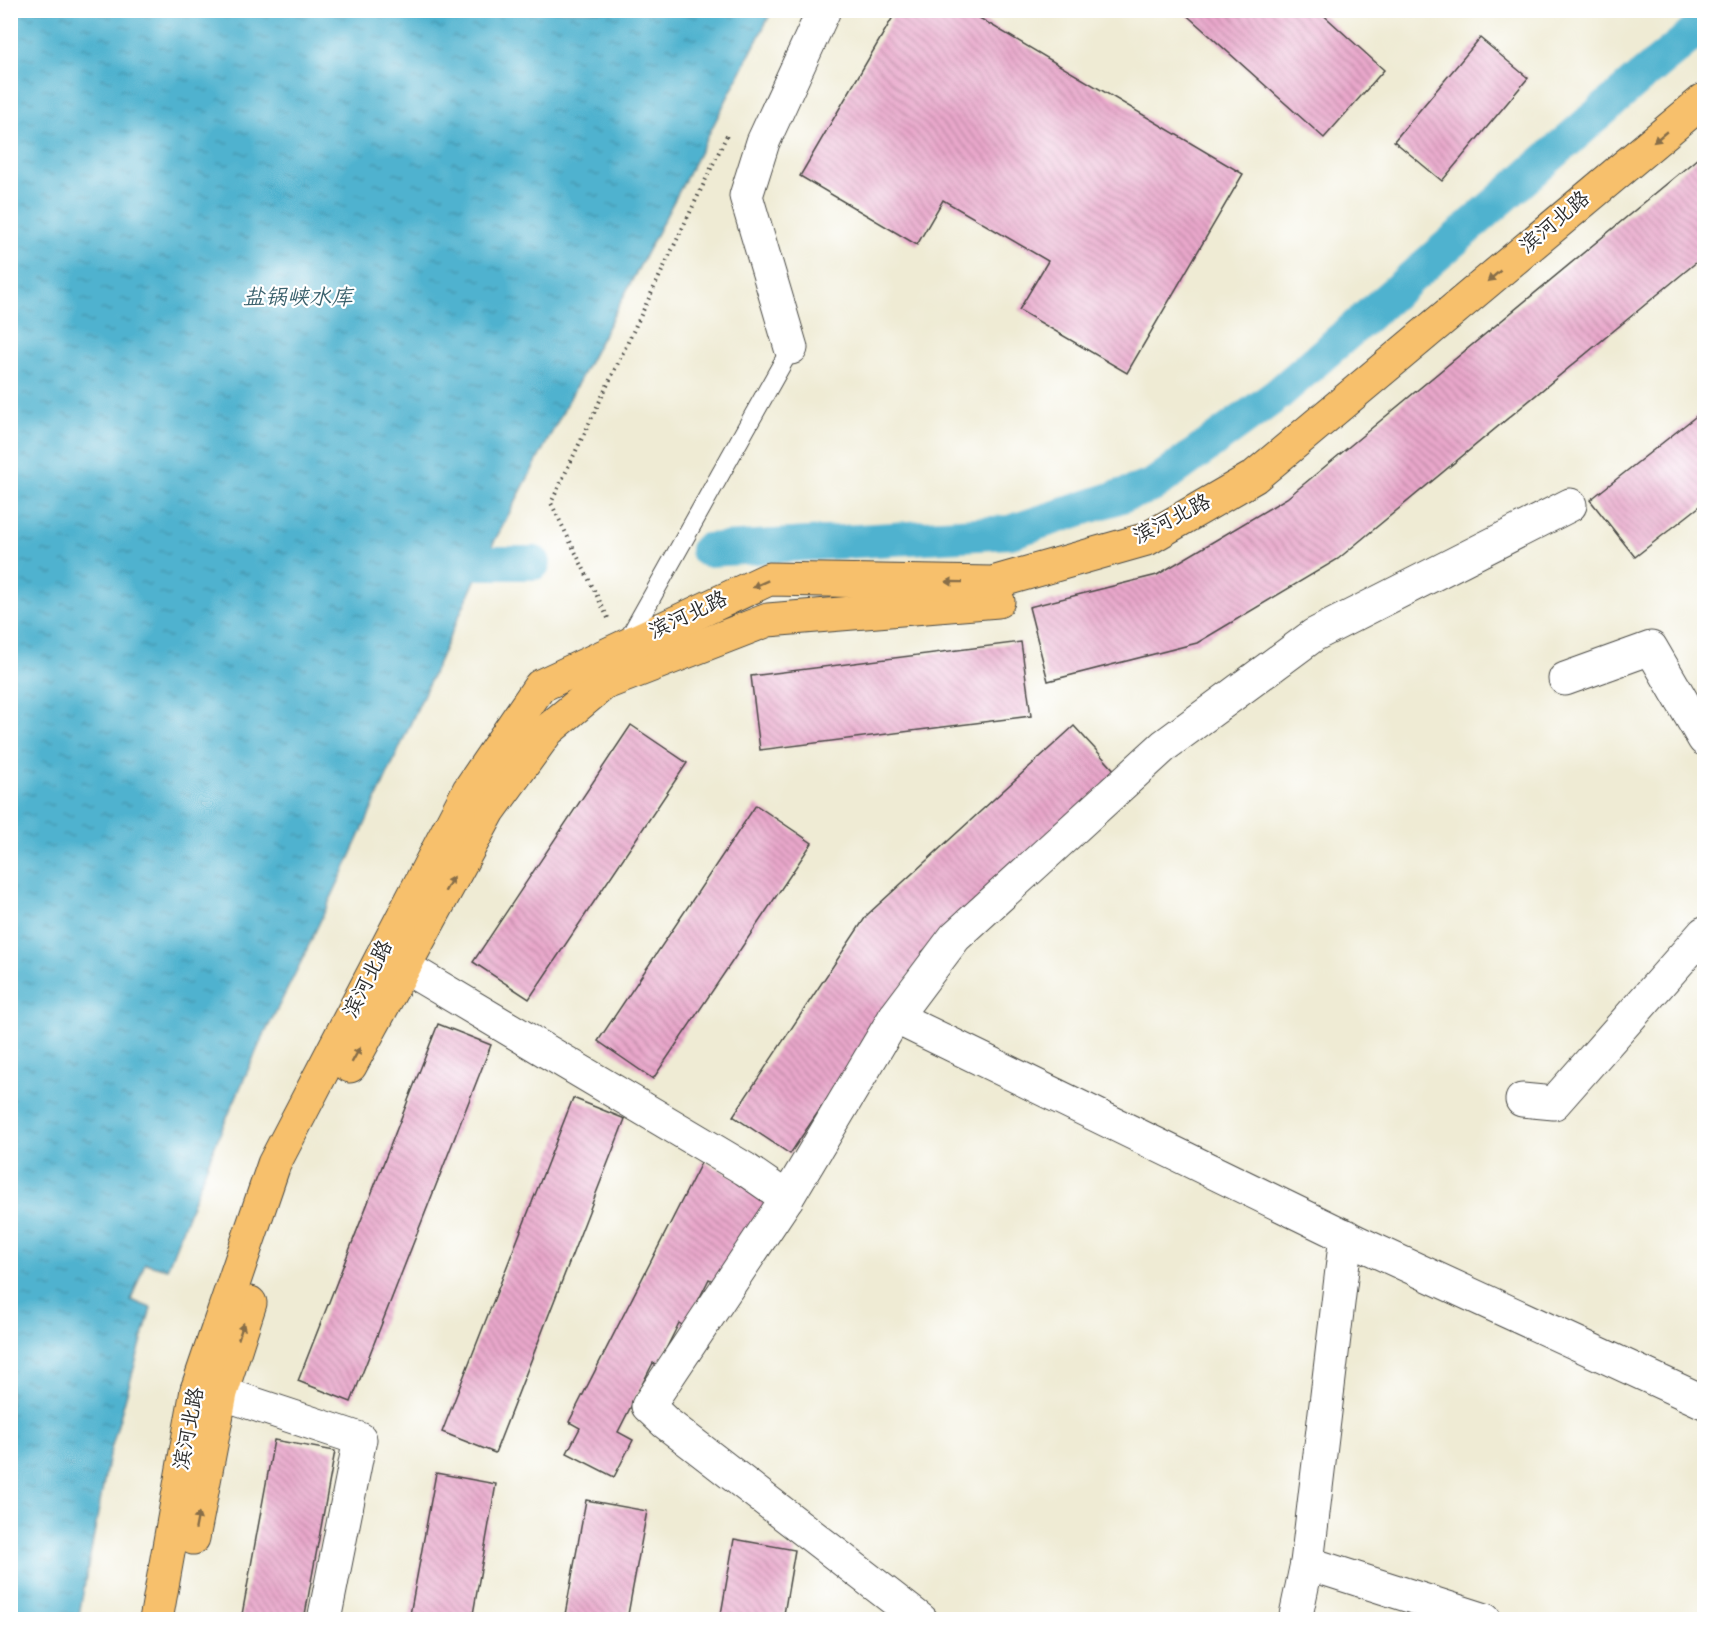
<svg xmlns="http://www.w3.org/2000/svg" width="1715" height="1630" font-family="Dekko,'LXGW WenKai TC',sans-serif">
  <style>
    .water { fill: url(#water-ripples); stroke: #3e6e7d; stroke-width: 1.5 }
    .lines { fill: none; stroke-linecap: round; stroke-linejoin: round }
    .canal { stroke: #50b2cf; stroke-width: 34 }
    .building { fill: url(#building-back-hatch) }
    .lane-casing { stroke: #484844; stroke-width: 20 }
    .street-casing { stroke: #484844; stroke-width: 35 }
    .primary-casing { stroke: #484844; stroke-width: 35 }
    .path { stroke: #484844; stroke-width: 4; stroke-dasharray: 1.5 4.5; stroke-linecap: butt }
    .lane { stroke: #fff; stroke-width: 18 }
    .street { stroke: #fff; stroke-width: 33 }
    .primary { stroke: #f7c06c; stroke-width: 33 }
    .oneway { fill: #876e48 }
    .labels { text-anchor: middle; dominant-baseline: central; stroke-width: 4.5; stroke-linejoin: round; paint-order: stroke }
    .street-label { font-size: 21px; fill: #2b2b2b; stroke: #fff }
    .water-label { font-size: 22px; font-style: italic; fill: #3a616d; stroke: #fff }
  </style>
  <defs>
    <pattern id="water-ripples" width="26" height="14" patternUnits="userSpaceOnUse" patternTransform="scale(1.5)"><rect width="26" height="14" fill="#50b2cf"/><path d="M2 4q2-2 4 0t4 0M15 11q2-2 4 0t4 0" fill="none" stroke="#4391a8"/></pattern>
    <pattern id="building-back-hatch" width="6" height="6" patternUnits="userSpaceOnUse" patternTransform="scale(1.5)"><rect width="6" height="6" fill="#e9a7cb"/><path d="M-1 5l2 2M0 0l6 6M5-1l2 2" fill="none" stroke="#bd88a5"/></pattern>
  </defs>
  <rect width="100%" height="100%" fill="#fff"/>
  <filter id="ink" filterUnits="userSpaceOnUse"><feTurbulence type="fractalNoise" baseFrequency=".0167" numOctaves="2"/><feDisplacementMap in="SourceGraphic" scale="12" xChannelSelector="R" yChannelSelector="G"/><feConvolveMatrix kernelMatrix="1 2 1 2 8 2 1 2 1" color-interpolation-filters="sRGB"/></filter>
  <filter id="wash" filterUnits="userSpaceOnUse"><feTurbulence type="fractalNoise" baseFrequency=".008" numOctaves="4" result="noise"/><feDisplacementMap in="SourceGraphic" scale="24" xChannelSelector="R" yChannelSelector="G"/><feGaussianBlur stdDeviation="1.35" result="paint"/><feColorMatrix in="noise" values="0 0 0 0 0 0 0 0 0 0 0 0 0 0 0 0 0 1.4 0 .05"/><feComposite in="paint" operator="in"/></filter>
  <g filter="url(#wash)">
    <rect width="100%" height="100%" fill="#efebd4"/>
    <!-- water -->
    <polygon class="water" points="11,10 772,11 695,161 483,563 348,862 300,964 260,1043 215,1145 167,1269 145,1263 131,1300 151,1308 108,1460 78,1620 10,1619"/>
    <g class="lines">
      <!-- canal -->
      <g class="canal">
        <polyline points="707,550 1010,532 1152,486 1277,395 1636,81 1704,25"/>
        <polyline points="435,560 483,563 534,563"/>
      </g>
    </g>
    <g id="blocks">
      <!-- building -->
      <g class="building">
        <polygon points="897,10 966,10 1243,174 1127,373 1019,310 1048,261 943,200 917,245 800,176"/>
        <polygon points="1181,10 1318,10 1384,70 1324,138"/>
        <polygon points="1480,38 1528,78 1442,181 1394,141"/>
        <polygon points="1704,153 1704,256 1338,559 1197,643 1048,681 1029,607 1157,575 1287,498"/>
        <polygon points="1704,410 1704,503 1635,557 1590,500"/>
        <polygon points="1021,642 1031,716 760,750 751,676"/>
        <polygon points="631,725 687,763 529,999 473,962"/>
        <polygon points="1074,726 1117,773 922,952 924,954 790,1154 733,1116 867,915"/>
        <polygon points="756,805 812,843 653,1079 598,1041"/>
        <polygon points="438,1024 491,1045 351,1402 298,1381"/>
        <polygon points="573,1098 625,1119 495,1453 442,1432"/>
        <polygon points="702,1161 774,1197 718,1283 709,1279 685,1327 679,1323 658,1365 653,1363 618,1432 633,1440 614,1477 567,1453 580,1428 569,1422"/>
        <polygon points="274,1440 335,1451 304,1620 241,1620"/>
        <polygon points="436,1473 496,1484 472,1620 409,1620"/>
        <polygon points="586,1500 647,1511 627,1620 564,1620"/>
        <polygon points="734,1539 795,1550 783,1620 720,1620"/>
      </g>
    </g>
  </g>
  <g filter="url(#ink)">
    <use href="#blocks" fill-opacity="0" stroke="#484844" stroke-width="1.5"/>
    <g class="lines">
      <!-- lane casing -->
      <g class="lane-casing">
        <polyline id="lane" points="626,643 791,348"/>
      </g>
      <!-- street casing -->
      <g class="street-casing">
        <g id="street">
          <polyline points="791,348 746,196 763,142 824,10"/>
          <polyline points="1570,505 1314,635 1165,745 955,937 895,1017 1359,1243 1704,1402"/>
          <polyline points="1565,679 1651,648 1704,739"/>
          <polyline points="383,954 745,1169 787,1198"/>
          <polyline points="895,1017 787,1198 648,1406 666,1423 921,1620"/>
          <polyline points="1522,1100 1554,1103 1704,933"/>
          <polyline points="197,1390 221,1393 360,1439 324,1620"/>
          <polyline points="1307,1563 1485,1620"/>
          <polyline points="1295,1620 1307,1563 1346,1236"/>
        </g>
      </g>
      <!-- primary casing -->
      <g class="primary-casing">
        <g id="primary">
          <polyline points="350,1066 489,811 548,730 603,684 768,620 998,601"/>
          <polyline points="193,1538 221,1393 250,1303"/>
          <polyline points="156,1620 197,1390 274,1164 469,790 540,686 769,579 992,583 1147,539 1254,477 1704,100"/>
        </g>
      </g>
      <!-- path -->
      <polyline class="path" points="608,618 551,503 728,133"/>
      <!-- lane -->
      <use href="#lane" class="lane"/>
      <!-- street -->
      <use href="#street" class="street"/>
      <!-- primary -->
      <use href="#primary" class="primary"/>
    </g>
    <!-- one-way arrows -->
    <defs><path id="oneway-solid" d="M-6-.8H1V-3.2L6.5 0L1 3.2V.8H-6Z" transform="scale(1.5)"/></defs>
    <g class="oneway">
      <use href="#oneway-solid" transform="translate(1660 137) rotate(140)"/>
      <use href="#oneway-solid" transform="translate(1494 276) rotate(140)"/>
      <use href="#oneway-solid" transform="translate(954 582) rotate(-179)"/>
      <use href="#oneway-solid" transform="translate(760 584) rotate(156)"/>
      <use href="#oneway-solid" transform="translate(449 884) rotate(-61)"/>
      <use href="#oneway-solid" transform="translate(356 1055) rotate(-61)"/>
      <use href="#oneway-solid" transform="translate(241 1331) rotate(-72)"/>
      <use href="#oneway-solid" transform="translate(197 1521) rotate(-79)"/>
    </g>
  </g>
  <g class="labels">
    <!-- street labels -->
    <g class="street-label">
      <text transform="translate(1556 224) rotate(-40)">滨河北路</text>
      <text transform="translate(1173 521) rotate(-27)">滨河北路</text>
      <text transform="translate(689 617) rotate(-25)">滨河北路</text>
      <text transform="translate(370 980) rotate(-63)">滨河北路</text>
      <text transform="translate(191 1429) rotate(-79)">滨河北路</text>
    </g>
    <!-- water labels -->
    <g class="water-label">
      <text x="298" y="299">盐锅峡水库</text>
    </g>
  </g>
  <!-- margin -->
  <rect width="1715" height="1630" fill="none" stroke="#fff" stroke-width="36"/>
</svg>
